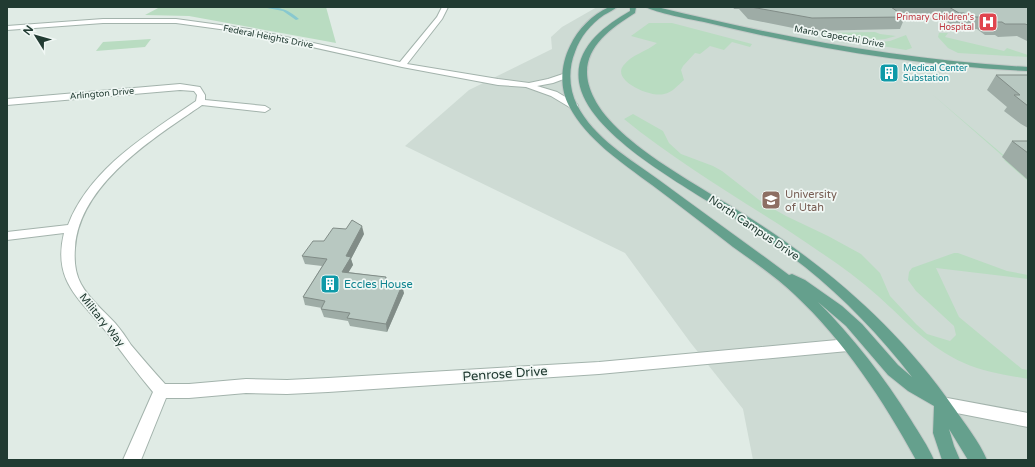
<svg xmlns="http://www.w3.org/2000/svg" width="1035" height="467" font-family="'Varela Round',sans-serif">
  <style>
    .built { fill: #cedbd4 }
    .green { fill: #b9dcc1 }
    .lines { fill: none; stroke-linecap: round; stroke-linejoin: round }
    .stream { fill: #88c8cf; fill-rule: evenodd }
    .minor-casing { stroke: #a3b3ac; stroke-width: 2 }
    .major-casing { stroke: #c1c8c6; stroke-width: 2 }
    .minor { fill: #fff; fill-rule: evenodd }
    .major { fill: #65a08d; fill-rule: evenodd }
    .wall { fill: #9eaca6 }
    .shaded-wall { fill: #818c87 }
    .building { fill: #b8c8c1; stroke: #818c87 }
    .labels { text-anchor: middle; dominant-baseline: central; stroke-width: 3.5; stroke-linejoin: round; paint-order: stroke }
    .far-health-label { font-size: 9px; fill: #be3a42; stroke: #f0f7f4; text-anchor: end }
    .far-street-label { font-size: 9px; fill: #213b32; stroke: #f0f7f4 }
    .far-culture-label { font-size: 9px; fill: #0d838f; stroke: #f0f7f4; text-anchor: start }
    .education-label { font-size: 11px; fill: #785e54; stroke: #f0f7f4; text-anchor: start }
    .street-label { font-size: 11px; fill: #213b32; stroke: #f0f7f4 }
    .culture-label { font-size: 11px; fill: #0d838f; stroke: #f0f7f4; text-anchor: start }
    .near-street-label { font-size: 13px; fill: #213b32; stroke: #f0f7f4 }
  </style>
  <rect width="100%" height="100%" fill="#e0ebe5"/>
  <!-- built -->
  <polygon class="built" points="597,7 1028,7 1028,460 753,460 743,409 690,342 625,253 405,146 469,90 552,49 551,37 562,27"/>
  <!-- green -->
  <g class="green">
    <polygon points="160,7 326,7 336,43 189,16 145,15"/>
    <path d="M649 23H672L752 44 750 47 732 42 724 50 710 46 700 54 695 53 683 66 681 70 684 80C678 85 672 93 664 94 651 98 612 81 623 66 632 54 646 52 657 43L631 36Z"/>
    <polygon points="796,28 821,33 875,32 880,34 896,36 885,39 859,41 838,37 794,31"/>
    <polygon points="939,33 948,33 945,37 1004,51 1007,48 1028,55 1028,57 958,53 948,48 938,37"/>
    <polygon points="906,35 912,48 906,50 870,44 871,43 890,41"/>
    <polygon points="151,39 145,47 96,51 103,42"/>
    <polygon points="933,95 1028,176 1028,181 1004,160 1006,159"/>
    <path d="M633 114 663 131 669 143 681 154 713 166 722 171 763 203 786 216 828 236 861 254 880 273 890 296 916 324 927 334 950 341 956 335 954 326 916 291 908 280 909 272 912 268 954 253H958L1007 271 1028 275V279L936 268 959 317 1022 369 1028 370V379C1006 375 984 372 964 363 928 347 906 321 878 296 860 280 840 265 820 252 755 207 685 169 624 119Z"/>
  </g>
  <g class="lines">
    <!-- stream -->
    <path class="stream" d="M262 7C279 7 286 8 299 19L296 20 283 11Z"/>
    <!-- minor casing -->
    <g class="minor-casing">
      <g id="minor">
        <polygon points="442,7 448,7 442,19 407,64 498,79 529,83 548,79 566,73 569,73 570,75 569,77 553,83 537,86 557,92 577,104 578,106 577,108 571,108 551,96 526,87 498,85 402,67 249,33 176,23 103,23 7,30 7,26 103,19 176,19 249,29 400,62 437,17"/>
        <path d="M180 84 200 87 205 95V100L265 106 270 109 265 112 202 105C154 138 79 184 75 248 74 260 75 273 81 284 89 299 103 310 115 323 121 330 126 337 131 345 142 358 153 371 165 384H189L246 379 287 380 328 378 599 362 848 339 853 341 855 345 853 349 848 351 599 374 328 392 287 394 246 393 189 398H166L141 460H123L153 392C137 373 123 354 108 334 81 299 52 283 64 233L7 240V232L68 225C90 168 148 134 196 101L197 95 194 91 180 90 7 105V99Z"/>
        <polygon points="942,397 1028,413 1028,427 936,409 934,404 936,399"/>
      </g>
    </g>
    <!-- major casing -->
    <g class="major-casing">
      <g id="major">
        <path d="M609 7H617C614 10 609 12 604 15 591 24 580 37 575 52 568 69 569 89 577 105 594 138 630 159 659 180 702 212 746 243 789 275L792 274 805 280 842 306 862 324 898 365 912 377C880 336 845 299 805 267 778 246 749 227 720 209 680 183 587 133 579 82 574 48 604 26 630 11V7H636L635 13C603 33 573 57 594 98 617 145 706 189 750 218 830 269 900 330 954 408 965 424 979 441 987 460H968L949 429 954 446 960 460H942L933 433 934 406 908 391 888 375 846 326 818 302C853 337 884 377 911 420 919 433 928 446 934 460H916C883 400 845 342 795 295 776 277 754 262 733 247 706 226 679 205 652 185 621 162 587 140 569 106 559 87 561 64 570 46 578 29 592 15 609 7Z"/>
        <path d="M646 7H657C780 37 902 60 1028 67V71C918 66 811 48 704 22 693 20 653 12 646 7Z"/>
      </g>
    </g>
    <!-- minor -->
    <use href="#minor" class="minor"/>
    <!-- major -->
    <use href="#major" class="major"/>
  </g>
  <!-- wall -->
  <g class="wall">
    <polygon points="733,7 1028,7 1028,40 1027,41 1017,36 998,37 995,35 985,35 977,29 964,30 957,26 953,26 935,14 900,13 905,17 900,29 808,31 748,19 739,9 734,9"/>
    <polygon points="996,75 1028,75 1028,128 1021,124 1004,111 1007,107 987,90"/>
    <polygon points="1012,141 1028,141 1028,180 1002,157"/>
    <polygon points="346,229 364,234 351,259 353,265 348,272 386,277 388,284 404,293 387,332 350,326 348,321 324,317 321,309 322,308 305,305 303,297 322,266 305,264 302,256 324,241"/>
  </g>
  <!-- shaded-wall -->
  <g class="shaded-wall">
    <polygon points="362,226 364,234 351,259 353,265 344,280 342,272 346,256"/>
    <polygon points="386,277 388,285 384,283"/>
    <polygon points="402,285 404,293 387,332 386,324"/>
  </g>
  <!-- building -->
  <g class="building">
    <polygon points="751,7 891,7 905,17 812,18"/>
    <polygon points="949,7 1028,7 1028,25 1025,24 1005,24 1002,22 992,22 983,17 970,17 964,13 959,13"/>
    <polygon points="996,75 1028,75 1028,106 1014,95 1020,95"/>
    <polygon points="1012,141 1028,141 1028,153"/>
    <polygon points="352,220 362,226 346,256 351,257 342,272 386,277 384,283 402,285 386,324 347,318 350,313 321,309 325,301 303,297 327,259 302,256 313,241 324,241 333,228 346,229"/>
  </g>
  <!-- icons -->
  <defs>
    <g id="hospital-square" transform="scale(1)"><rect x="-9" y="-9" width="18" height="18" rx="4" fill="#e0444e" stroke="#f0f7f4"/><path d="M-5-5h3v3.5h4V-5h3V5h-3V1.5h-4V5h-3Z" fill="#fff"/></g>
    <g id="building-square" transform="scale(1)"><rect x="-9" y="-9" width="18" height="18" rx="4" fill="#0f9aa8" stroke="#f0f7f4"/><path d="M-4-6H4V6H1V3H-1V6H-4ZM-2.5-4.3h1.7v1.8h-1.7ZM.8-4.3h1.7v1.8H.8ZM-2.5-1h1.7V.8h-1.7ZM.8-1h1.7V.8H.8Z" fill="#fff"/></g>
    <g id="university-square" transform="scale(1)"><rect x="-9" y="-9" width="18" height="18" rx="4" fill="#8d6e63" stroke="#f0f7f4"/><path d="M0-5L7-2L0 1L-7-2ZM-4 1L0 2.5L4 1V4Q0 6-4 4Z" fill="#fff"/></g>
  </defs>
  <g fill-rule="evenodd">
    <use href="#hospital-square" x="988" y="22"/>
    <use href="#building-square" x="889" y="73"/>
    <use href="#university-square" x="771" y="200"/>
    <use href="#building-square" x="330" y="284"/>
  </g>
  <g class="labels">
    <!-- far-health labels -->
    <g class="far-health-label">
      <text x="974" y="17">Primary Children's<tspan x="974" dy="10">Hospital</tspan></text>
    </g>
    <!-- far-street labels -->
    <g class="far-street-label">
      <text transform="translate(268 37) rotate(11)">Federal Heights Drive</text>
      <text transform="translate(839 37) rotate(10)">Mario Capecchi Drive</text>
      <text transform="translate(102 94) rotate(-5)">Arlington Drive</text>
    </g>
    <!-- far-culture labels -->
    <g class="far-culture-label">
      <text x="903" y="68">Medical Center<tspan x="903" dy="10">Substation</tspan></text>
    </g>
    <!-- education labels -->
    <g class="education-label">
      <text x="785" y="194">University<tspan x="785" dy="13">of Utah</tspan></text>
    </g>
    <!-- street labels -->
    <g class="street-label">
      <text transform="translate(754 228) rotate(34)">North Campus Drive</text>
      <text transform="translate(102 320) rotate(51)">Military Way</text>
    </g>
    <!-- culture labels -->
    <g class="culture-label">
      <text x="344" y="284">Eccles House</text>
    </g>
    <!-- near-street labels -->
    <g class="near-street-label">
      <text transform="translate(505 374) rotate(-4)">Penrose Drive</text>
    </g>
  </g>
  <!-- border -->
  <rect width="1035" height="467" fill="none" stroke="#213b32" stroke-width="16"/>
  <!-- north arrow -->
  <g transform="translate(36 36) rotate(307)" stroke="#f0f7f4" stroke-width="3" paint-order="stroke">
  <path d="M0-3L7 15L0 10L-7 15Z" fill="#213b32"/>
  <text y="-6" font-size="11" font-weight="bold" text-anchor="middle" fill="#213b32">N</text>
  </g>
</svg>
